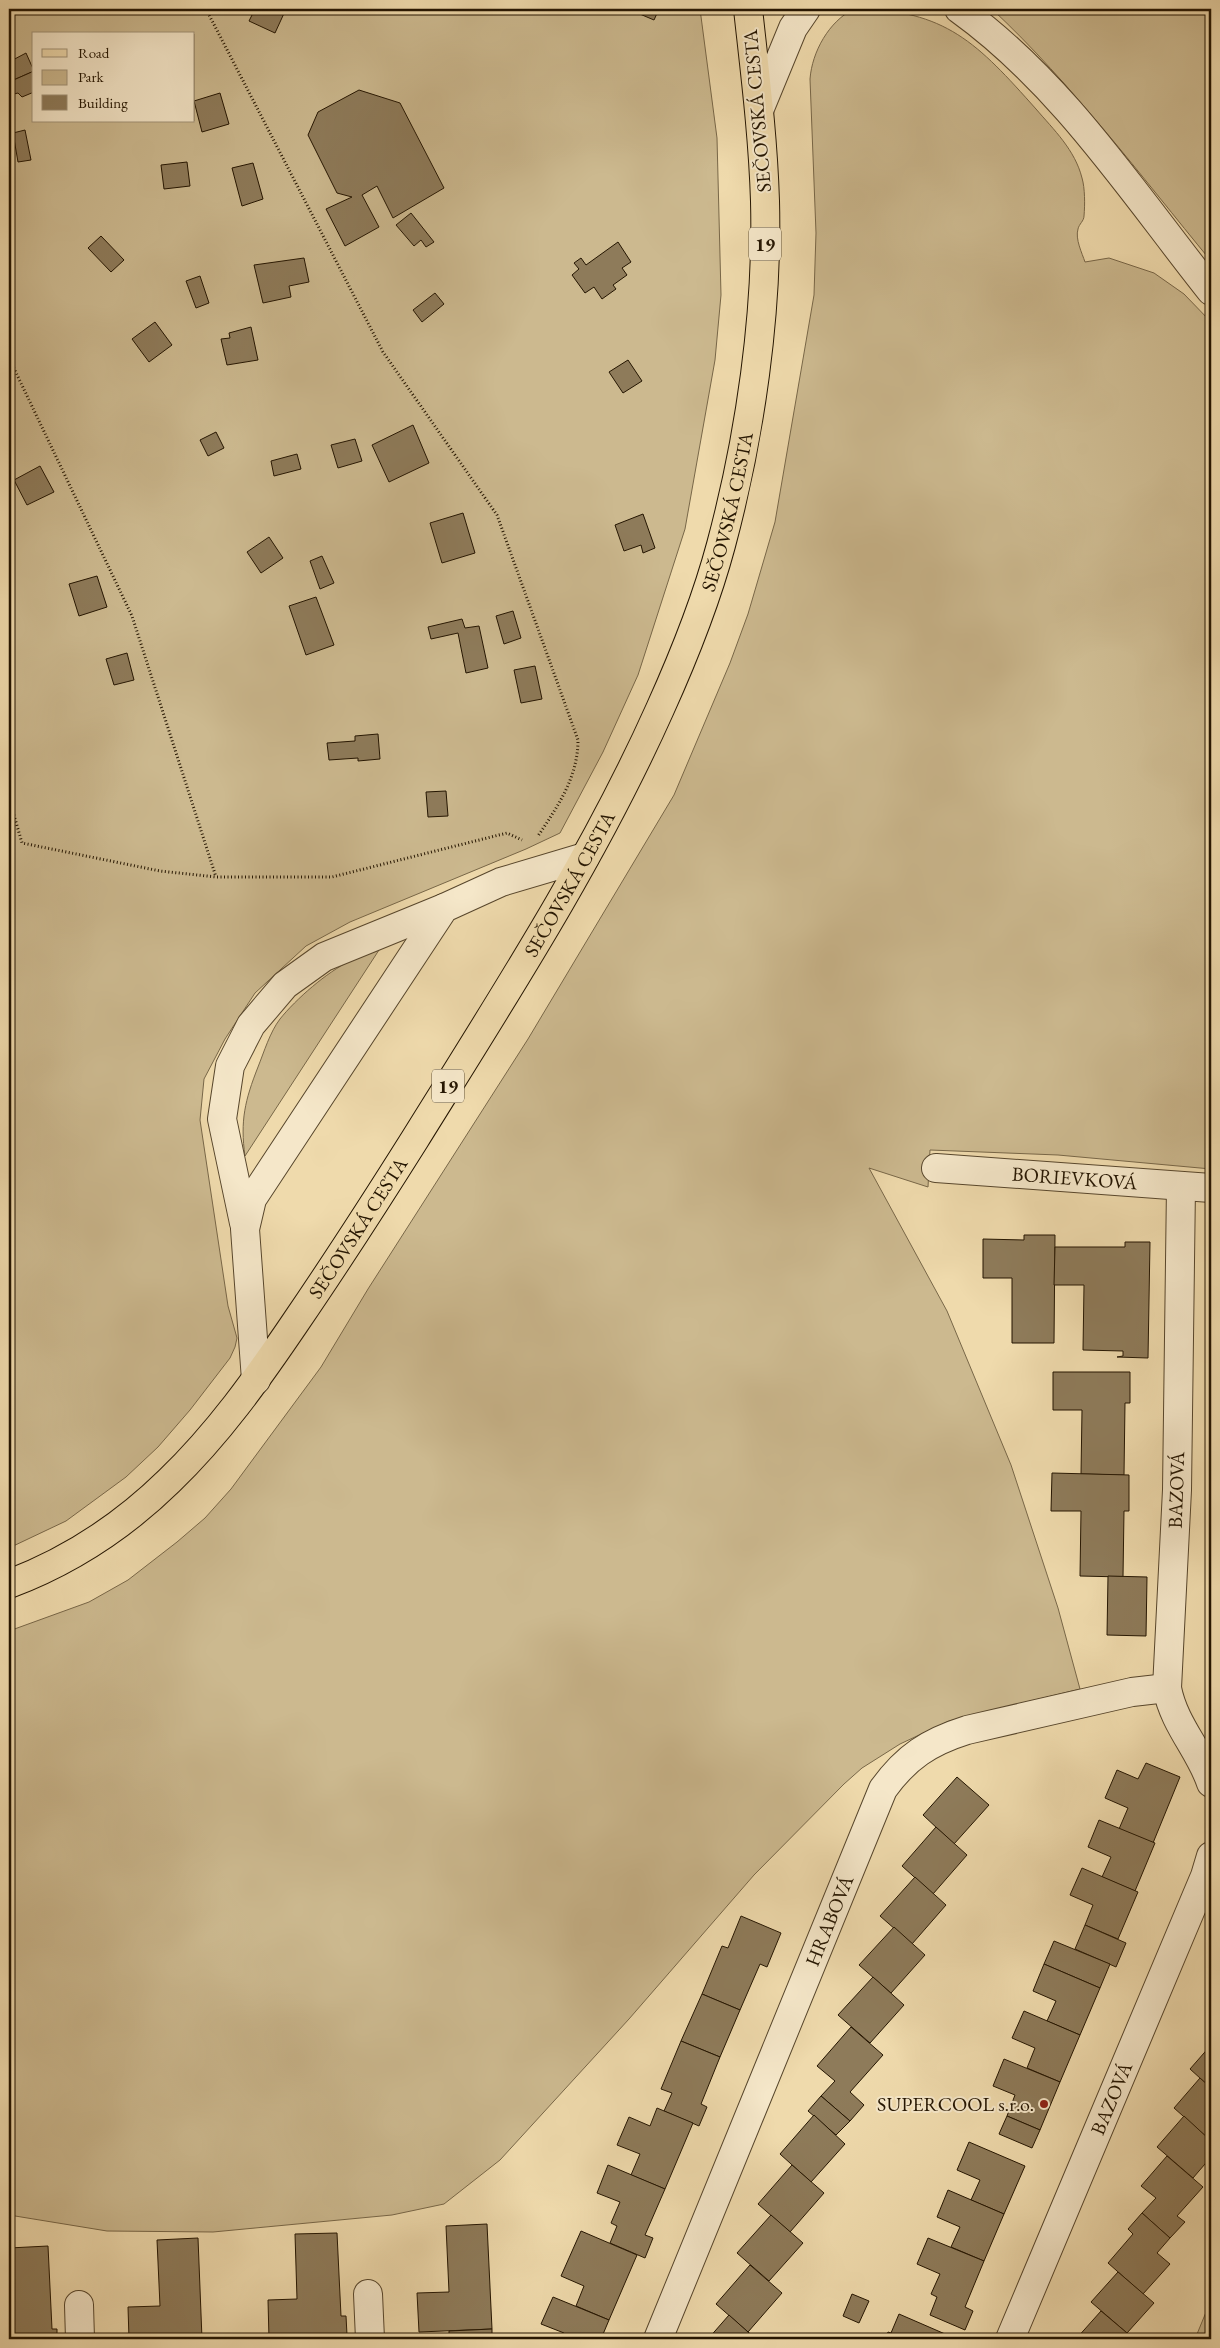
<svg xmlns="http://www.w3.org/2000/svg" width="1220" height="2348" font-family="'EB Garamond',serif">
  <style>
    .green { fill: #ccb98f; stroke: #786748; fill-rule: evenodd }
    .building { fill: #8e7b5a; stroke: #241501 }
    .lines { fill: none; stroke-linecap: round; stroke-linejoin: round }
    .minor-casing { stroke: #57462c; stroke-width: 30 }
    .major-casing { stroke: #241501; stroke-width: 30 }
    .path { stroke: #241501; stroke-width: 3; stroke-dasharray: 1 2.5; stroke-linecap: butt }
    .minor { stroke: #f5e7c9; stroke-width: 28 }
    .major { stroke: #efdaac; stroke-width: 28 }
    .poi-dot { fill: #8f2418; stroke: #f5e7c9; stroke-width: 2 }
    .labels { text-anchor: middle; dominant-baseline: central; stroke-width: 4; stroke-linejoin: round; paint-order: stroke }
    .shield { fill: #f5e7c9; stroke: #63543d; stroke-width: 1 }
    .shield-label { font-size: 19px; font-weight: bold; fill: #241501 }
    .street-label { font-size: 20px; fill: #241501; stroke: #f5e7c9 }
    .poi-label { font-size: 20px; fill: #241501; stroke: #f5e7c9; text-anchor: end }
  </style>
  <rect width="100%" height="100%" fill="#efdaac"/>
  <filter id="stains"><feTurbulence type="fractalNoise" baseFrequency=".004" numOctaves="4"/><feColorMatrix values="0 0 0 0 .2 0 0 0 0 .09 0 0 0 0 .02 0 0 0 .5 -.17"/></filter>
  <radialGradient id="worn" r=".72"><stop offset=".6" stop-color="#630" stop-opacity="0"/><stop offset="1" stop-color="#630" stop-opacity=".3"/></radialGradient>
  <!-- green -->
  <g class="green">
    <path d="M9 9H700L717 138 721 295 715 360 685 529 638 675 603 752 560 833 526 849 350 922 306 946 255 993 225 1039 204 1079 200 1120 228 1306 237 1338 235 1347 230 1358 190 1410 158 1447 126 1477 66 1521 9 1548ZM34 34H194V121H34Z"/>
    <path d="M854 9C946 9 978 44 1036 109 1054 130 1075 150 1082 178 1085 188 1085 205 1084 216 1084 221 1079 224 1078 229 1075 239 1082 253 1085 262L1109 258 1154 273 1184 294 1211 322V1169L1058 1155 930 1150 928 1187 869 1168 947 1311 1011 1465 1058 1608 1080 1689 949 1721 900 1744 862 1768 844 1784 754 1875 629 2019 500 2160 444 2204 392 2215 213 2232 107 2231 9 2215V1631L89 1602 128 1580 177 1542 205 1518 231 1489 321 1367 368 1289 528 1039 674 795 730 663 748 614 775 522 814 295 816 233 810 79C812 52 829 21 854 9Z"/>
    <path d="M992 9H1211V261C1140 175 1073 85 992 9Z"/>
    <path d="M379 950 245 1156C240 1121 245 1100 258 1067 264 1052 270 1032 280 1019 296 999 327 972 350 961 359 956 369 954 379 950Z"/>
    <polygon points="1211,2300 1211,2339 1195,2339"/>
  </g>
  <!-- building -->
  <g class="building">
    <polygon points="255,9 286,9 275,33 249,21"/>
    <polygon points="628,9 659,9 654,20"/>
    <polygon points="26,53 34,71 9,82 9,62"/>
    <polygon points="34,71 34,92 22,97 18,93 14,94 9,82"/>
    <polygon points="359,90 400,103 444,188 393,218 377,186 362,195 379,227 345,246 326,209 352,197 337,193 308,135 318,112"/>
    <polygon points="220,93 229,124 202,132 194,101"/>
    <polygon points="25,130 31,160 18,162 13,133"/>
    <polygon points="187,162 190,186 164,189 161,165"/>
    <polygon points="253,163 263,199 242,206 232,168"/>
    <polygon points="411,213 434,242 426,247 421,240 414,246 396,225"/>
    <polygon points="101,236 124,260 111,272 88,248"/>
    <polygon points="618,242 631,262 622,268 627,275 613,285 616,289 602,299 594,287 585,293 572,275 579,269 574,263 581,258 586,265"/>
    <polygon points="304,258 309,282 289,286 291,297 263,303 254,265"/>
    <polygon points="200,276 209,303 196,308 186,281"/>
    <polygon points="435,293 444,304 422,322 413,310"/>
    <polygon points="155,322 172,345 149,362 132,339"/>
    <polygon points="251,327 258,360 227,365 221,339 230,338 229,333"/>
    <polygon points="628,360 642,381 623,393 609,372"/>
    <polygon points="413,425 429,463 389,482 372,445"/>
    <polygon points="216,432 224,448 208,456 200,440"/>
    <polygon points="355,439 362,461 338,468 331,445"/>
    <polygon points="297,454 301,469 274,476 271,461"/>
    <polygon points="40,466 54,492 27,505 14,480"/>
    <polygon points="463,513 475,553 442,563 430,523"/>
    <polygon points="643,514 655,548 643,553 641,545 624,551 615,525"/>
    <polygon points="269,537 283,558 261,573 247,552"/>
    <polygon points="322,556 334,583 320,589 310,561"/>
    <polygon points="97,576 107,607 79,616 69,584"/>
    <polygon points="316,597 334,645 306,655 289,606"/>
    <polygon points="513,611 521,638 504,644 496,616"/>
    <polygon points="462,619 465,628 479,626 488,668 466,673 458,633 431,639 428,627"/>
    <polygon points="127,653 134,680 114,685 106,659"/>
    <polygon points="535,666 542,699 521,703 514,670"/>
    <polygon points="378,734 380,759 358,761 358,758 329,760 327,743 355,741 355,736"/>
    <polygon points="446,791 448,816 428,817 426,792"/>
    <polygon points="1024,1235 1055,1235 1054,1343 1012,1343 1012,1278 983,1278 983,1239 1024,1240"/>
    <polygon points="1125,1242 1150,1242 1148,1358 1117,1357 1123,1356 1123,1351 1083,1350 1084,1285 1054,1285 1055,1247 1125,1247"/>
    <polygon points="1053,1372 1130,1372 1130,1403 1125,1403 1124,1475 1081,1474 1082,1410 1053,1410"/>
    <polygon points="1052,1473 1129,1475 1129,1511 1124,1511 1123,1577 1080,1576 1081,1511 1051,1511"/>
    <polygon points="1108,1576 1147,1577 1146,1636 1107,1635"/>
    <polygon points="1146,1763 1180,1777 1153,1843 1119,1829 1128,1808 1105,1798 1117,1770 1138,1779"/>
    <polygon points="957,1777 989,1805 954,1844 923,1815"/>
    <polygon points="1099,1820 1155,1843 1135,1891 1102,1877 1111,1857 1088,1847"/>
    <polygon points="936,1827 967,1855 933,1894 902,1866"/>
    <polygon points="1082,1868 1138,1892 1118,1939 1085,1925 1093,1905 1070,1895"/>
    <polygon points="915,1877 946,1905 912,1944 880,1916"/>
    <polygon points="741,1916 781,1933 767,1967 760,1964 740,2010 702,1994 722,1946 728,1948"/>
    <polygon points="1085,1925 1126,1943 1116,1967 1075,1949"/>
    <polygon points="894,1927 925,1955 891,1993 859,1965"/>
    <polygon points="1054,1941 1110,1964 1100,1988 1044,1964"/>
    <polygon points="1044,1964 1100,1988 1080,2035 1047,2021 1056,2001 1033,1991"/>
    <polygon points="873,1977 904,2005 870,2043 838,2015"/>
    <polygon points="702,1994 740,2010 720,2057 681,2041"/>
    <polygon points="1024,2011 1080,2035 1060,2082 1027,2068 1035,2048 1012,2038"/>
    <polygon points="851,2027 883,2055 850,2092 864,2105 850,2121 821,2096 835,2081 817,2066"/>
    <polygon points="681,2041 720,2057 701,2104 707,2107 699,2126 664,2111 672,2093 661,2089"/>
    <polygon points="1211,2045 1211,2088 1190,2069"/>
    <polygon points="1004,2059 1060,2082 1040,2130 1007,2116 1015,2095 993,2086"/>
    <polygon points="1200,2078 1211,2088 1211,2137 1209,2139 1174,2108"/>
    <polygon points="821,2096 850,2121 836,2135 808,2111"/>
    <polygon points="657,2108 693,2123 665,2189 631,2175 640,2154 617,2145 629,2117 650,2126"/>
    <polygon points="814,2115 845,2144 811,2182 780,2154"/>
    <polygon points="1007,2116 1040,2130 1032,2148 999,2134"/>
    <polygon points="1184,2116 1211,2141 1211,2157 1193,2178 1157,2147"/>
    <polygon points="969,2142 1025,2166 1004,2214 971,2200 980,2180 957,2170"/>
    <polygon points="1167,2156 1203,2187 1177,2216 1185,2222 1170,2238 1142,2213 1156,2198 1141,2186"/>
    <polygon points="608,2165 665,2189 645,2235 653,2238 645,2258 610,2243 617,2226 611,2223 620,2202 597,2193"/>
    <polygon points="792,2165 824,2193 790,2232 758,2204"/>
    <polygon points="948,2190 1004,2214 984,2261 951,2247 960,2227 937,2217"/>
    <polygon points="1142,2213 1170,2238 1157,2253 1170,2264 1143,2294 1108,2263 1133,2234 1128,2229"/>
    <polygon points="771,2215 803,2243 769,2281 737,2253"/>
    <polygon points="487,2224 492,2329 419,2332 417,2293 449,2292 446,2226"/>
    <polygon points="581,2231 637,2255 609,2320 576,2306 584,2286 561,2276"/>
    <polygon points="337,2233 341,2316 346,2316 347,2335 269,2339 268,2300 297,2299 295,2234"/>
    <polygon points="198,2238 202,2339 129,2339 128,2307 160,2306 157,2240"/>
    <polygon points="928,2238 984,2261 965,2307 973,2311 965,2330 930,2315 937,2297 931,2294 940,2274 917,2264"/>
    <polygon points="48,2246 52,2329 57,2329 57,2339 9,2339 9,2248"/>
    <polygon points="750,2265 782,2293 748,2332 716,2304"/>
    <polygon points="1118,2272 1154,2303 1127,2333 1091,2302"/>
    <polygon points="852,2294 869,2301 859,2323 843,2316"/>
    <polygon points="553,2297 609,2320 601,2339 562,2339 564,2333 541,2324"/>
    <polygon points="1101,2311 1127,2333 1134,2339 1076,2339"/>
    <polygon points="899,2314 952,2337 951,2339 885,2339 888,2332 891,2333"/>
    <polygon points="729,2315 748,2332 757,2339 708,2339"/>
    <polygon points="492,2329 492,2339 449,2339 449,2331"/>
    <polygon points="342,2336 343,2339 300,2339 300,2338"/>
  </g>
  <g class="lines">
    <!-- minor casing -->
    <g class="minor-casing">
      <g id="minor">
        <path d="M959 9C1062 83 1133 193 1211 291"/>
        <polyline points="760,108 793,28 806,9"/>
        <path id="s1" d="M936 1168 1211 1188"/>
        <path d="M1181 1186 1177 1490 1167 1688C1174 1725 1200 1750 1211 1783"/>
        <polyline points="244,1223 222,1119 230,1066 251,1025 285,985 324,957 444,908"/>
        <polyline points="256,1380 245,1229 252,1199 444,908 501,882 585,857"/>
        <polyline points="368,2294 370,2339"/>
        <polyline points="79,2305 80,2339"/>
        <path id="s2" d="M658 2339 883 1789C906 1757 929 1742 967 1730L1132 1692 1167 1688"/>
        <path id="s3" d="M1010 2339 1205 1876 1211 1856"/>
      </g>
    </g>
    <!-- major casing -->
    <g class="major-casing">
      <g id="major">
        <path id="s4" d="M9 1584C70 1561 123 1526 169 1481 218 1434 257 1379 295 1323 336 1263 376 1201 415 1139 502 999 593 859 660 709 684 656 706 601 721 545 750 437 768 313 765 201 763 136 755 73 748 9"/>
      </g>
    </g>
    <!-- path -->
    <g class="path">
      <path d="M206 9 383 352 497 515 578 740C578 777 558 806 538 836"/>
      <polyline points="9,358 132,616 216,877"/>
      <polyline points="9,798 22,843 160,871 216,877 332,877 507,833 522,840"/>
    </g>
    <!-- minor -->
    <use href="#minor" class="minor"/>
    <!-- major -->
    <use href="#major" class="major"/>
  </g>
  <!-- markers -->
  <circle class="poi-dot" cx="1044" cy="2104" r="5"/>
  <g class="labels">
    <!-- shield labels -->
    <g class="shield">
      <rect x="749" y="227.5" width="32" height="33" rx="4"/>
      <rect x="432" y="1069.5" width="32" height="33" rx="4"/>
    </g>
    <g class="shield-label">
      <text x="765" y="244">19</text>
      <text x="448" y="1086">19</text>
    </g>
    <!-- street labels -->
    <g class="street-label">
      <text transform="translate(757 111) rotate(-95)">SEČOVSKÁ CESTA</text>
      <text stroke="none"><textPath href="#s4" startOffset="1318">SEČOVSKÁ CESTA</textPath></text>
      <text stroke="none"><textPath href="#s4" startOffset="912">SEČOVSKÁ CESTA</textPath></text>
      <text stroke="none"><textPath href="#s1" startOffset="139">BORIEVKOVÁ</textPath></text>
      <text stroke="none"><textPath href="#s4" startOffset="508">SEČOVSKÁ CESTA</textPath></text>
      <text transform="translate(1176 1490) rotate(-88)">BAZOVÁ</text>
      <text stroke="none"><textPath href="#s2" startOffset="452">HRABOVÁ</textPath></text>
      <text stroke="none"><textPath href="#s3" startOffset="261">BAZOVÁ</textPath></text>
    </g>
    <!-- poi labels -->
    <g class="poi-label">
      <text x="1034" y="2104">SUPERCOOL s.r.o.</text>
    </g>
  </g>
  <!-- margin -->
  <rect width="1220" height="2348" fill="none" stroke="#efdaac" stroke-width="30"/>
  <rect x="10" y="10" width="1200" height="2328" fill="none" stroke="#241501" stroke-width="2.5"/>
  <rect x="15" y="15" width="1190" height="2318" fill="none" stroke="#241501"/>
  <!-- legend -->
  <rect x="32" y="32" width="162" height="90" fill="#f5e7c9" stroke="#a19379"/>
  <rect x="42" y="49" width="25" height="8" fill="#efdaac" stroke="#a19379"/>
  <text x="78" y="58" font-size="15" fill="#241501">Road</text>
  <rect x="42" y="70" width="25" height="15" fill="#ccb98f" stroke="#a19379"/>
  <text x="78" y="82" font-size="15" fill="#241501">Park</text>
  <rect x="42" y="95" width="25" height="15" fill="#8e7b5a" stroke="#a19379"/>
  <text x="78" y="108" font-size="15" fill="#241501">Building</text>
  <rect width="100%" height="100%" filter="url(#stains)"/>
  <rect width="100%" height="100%" fill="url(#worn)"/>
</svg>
